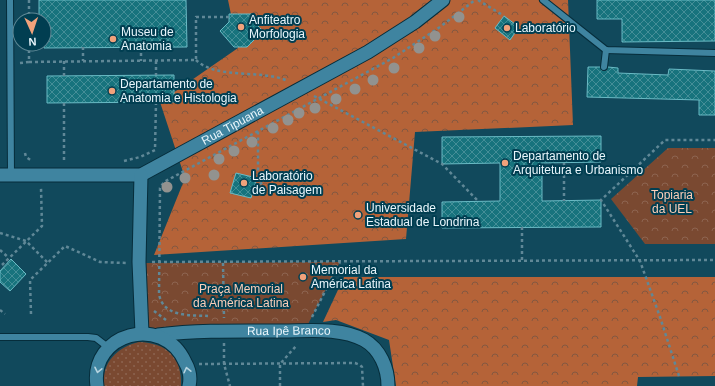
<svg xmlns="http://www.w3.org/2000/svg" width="715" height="386" font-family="Arial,sans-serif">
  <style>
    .grass { fill: url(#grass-dots) }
    .forest { fill: url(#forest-crowns) }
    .park { fill: url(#park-crowns) }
    .building { fill: url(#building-cross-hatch); stroke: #69bbc5 }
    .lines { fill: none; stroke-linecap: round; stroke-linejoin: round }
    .service-casing { stroke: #062d3b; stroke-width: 8 }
    .minor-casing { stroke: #062d3b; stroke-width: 15 }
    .path { stroke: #608897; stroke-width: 2.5; stroke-dasharray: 3 3; stroke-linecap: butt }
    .service { stroke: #3f84a0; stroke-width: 6 }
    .minor { stroke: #3f84a0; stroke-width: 13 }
    .tree { fill: #92928f }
    .oneway { stroke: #b6d4e0 }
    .poi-dot { fill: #f1a27b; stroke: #013e51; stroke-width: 1.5 }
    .labels { text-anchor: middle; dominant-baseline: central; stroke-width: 4; stroke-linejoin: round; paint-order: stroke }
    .poi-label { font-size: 12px; fill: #e9f6fc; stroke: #013e51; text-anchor: start }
    .street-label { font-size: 12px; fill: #e9f6fc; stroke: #013e51 }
    .park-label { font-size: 12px; fill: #fcceb8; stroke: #013e51 }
  </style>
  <defs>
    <pattern id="grass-dots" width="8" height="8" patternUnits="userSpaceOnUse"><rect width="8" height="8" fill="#7a4931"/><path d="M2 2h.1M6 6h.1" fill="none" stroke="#8d6450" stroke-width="1.8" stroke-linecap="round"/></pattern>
    <pattern id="forest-crowns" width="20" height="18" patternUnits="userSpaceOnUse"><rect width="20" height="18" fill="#b56338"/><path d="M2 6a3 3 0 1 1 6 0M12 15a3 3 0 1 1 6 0" fill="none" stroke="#835841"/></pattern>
    <pattern id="park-crowns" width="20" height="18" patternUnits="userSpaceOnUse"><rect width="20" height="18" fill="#7a4931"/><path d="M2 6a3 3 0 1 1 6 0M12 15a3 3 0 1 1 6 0" fill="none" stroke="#8d6450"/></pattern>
    <pattern id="building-cross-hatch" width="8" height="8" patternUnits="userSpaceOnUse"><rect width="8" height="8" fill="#17737d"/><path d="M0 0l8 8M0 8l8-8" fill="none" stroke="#448e97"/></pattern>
  </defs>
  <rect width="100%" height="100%" fill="#11495c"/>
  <!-- grass -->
  <path class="grass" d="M139 342C167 343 182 357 181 386H104C101 362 118 347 139 342Z"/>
  <!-- forest -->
  <g class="forest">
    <polygon points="228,0 568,0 573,125 415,132 406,239 154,255 185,178 160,102 238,48"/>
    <polygon points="344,277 715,277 715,376 638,377 637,386 396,386 389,340 336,320 323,322"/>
  </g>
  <!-- park -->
  <g class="park">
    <polygon points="668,148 715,148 715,244 645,244 611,199"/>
    <polygon points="340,262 305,330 142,329 142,263"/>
  </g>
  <!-- building -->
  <g class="building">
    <polygon points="39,0 186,0 187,47 44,48 44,20 39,20"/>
    <polygon points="597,0 715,0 715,41 622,42 622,19 597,19"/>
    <polygon points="229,14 254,14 254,22 263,31 247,47 234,47 220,31 229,22"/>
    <polygon points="504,16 519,27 510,40 495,28"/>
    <polygon points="588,67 600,67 604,71 608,67 618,68 618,73 668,75 669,69 715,71 715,115 699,115 699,100 587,97"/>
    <polygon points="174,75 174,102 47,103 47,76"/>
    <polygon points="601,136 601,162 542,163 542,201 601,200 601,227 442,228 442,202 500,201 500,163 442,164 442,137"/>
    <polygon points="236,173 257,178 251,198 230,193"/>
    <polygon points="11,259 26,274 10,291 0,282 0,271"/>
  </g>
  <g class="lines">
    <!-- service casing -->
    <g class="service-casing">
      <g id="service">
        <polyline points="10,0 11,175"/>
        <polyline points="543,0 606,50 715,53"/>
        <polyline points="604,67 606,50"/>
        <polyline points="0,337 88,337 96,338 109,348"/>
      </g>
    </g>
    <!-- minor casing -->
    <g class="minor-casing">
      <g id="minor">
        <path id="s1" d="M0 175H141L368 52 415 22 443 0"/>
        <polyline points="141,175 139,262 142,333"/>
        <path id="s2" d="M158 335C199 330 240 331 282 331 308 331 340 327 364 340 380 349 388 368 388 386"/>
        <path d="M97 386C89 333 163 313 185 362 189 369 191 378 189 386"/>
      </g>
    </g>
    <!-- path -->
    <g class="path">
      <polyline points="29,0 29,20"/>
      <polyline points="478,0 504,16"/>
      <polyline points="29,18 39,18"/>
      <polyline points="29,44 29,62 196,60 196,17 229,17"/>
      <polyline points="83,47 83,61"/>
      <polyline points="141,47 141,61"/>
      <path d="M196 60C217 80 262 69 288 81"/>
      <polyline points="64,61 64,76"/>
      <polyline points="156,61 156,75"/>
      <polyline points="20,63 29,62"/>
      <polyline points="314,96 442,164 478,201"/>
      <polyline points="64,103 64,163"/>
      <polyline points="25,153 26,157 32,161"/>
      <polyline points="124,161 140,157 155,150 156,102"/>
      <polyline points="564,163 564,201"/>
      <polyline points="255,188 264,181 258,173 258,131"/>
      <polyline points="522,227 522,261"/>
      <polyline points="0,233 26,241 48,263"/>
      <polyline points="0,250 9,258"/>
      <polyline points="152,262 715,260"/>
      <polyline points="223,263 224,318"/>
      <polyline points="2,265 42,226 41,188"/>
      <polyline points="0,310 5,314"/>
      <polyline points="154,311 166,320"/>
      <polyline points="31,314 30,280 65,246 100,262 126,263"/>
      <path d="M208 316C189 315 163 317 159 294L160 188 164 182 393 58 440 27 475 0"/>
      <polyline points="312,317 340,262"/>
      <polyline points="224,343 224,364 230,386"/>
      <polyline points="199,364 355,363 360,365 362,367 363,386"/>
      <polyline points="679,376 660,317 640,261 601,200 665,140 715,140"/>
      <polyline points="280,386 280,364 296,346"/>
    </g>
    <!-- service -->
    <use href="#service" class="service"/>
    <!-- minor -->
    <use href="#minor" class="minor"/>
  </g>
  <!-- trees -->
  <g class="tree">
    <circle cx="459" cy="17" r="5.5"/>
    <circle cx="435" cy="36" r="5.5"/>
    <circle cx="419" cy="48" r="5.5"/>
    <circle cx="394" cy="68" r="5.5"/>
    <circle cx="373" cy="80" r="5.5"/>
    <circle cx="355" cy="89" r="5.5"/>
    <circle cx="336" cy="99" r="5.5"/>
    <circle cx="315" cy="108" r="5.5"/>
    <circle cx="299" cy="113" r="5.5"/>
    <circle cx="288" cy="120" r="5.5"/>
    <circle cx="273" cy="128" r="5.5"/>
    <circle cx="252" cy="142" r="5.5"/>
    <circle cx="234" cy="151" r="5.5"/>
    <circle cx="219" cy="159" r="5.5"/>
    <circle cx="214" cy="175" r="5.5"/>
    <circle cx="185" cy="178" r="5.5"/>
    <circle cx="167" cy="187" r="5.5"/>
  </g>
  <!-- one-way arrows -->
  <defs><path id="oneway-chevron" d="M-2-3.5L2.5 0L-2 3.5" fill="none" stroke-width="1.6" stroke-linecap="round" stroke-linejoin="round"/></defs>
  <g class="oneway">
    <use href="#oneway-chevron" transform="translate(98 370) rotate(102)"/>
    <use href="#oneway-chevron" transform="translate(187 370) rotate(-103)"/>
  </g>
  <!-- markers -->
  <g class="poi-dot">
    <circle cx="241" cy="27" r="4"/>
    <circle cx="507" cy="28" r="4"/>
    <circle cx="113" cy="39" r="4"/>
    <circle cx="112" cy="91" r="4"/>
    <circle cx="505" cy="163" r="4"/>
    <circle cx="244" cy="183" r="4"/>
    <circle cx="358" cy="215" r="4"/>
    <circle cx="303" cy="277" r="4"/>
  </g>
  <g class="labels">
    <!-- poi labels -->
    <g class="poi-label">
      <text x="249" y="20">Anfiteatro<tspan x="249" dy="14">Morfologia</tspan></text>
      <text x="515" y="28">Laboratório</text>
      <text x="121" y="32">Museu de<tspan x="121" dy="14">Anatomia</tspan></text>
      <text x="120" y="84">Departamento de<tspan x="120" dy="14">Anatomia e Histologia</tspan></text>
      <text x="513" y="156">Departamento de<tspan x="513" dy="14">Arquitetura e Urbanismo</tspan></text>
      <text x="252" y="176">Laboratório<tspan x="252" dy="14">de Paisagem</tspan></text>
      <text x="366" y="208">Universidade<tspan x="366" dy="14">Estadual de Londrina</tspan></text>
      <text x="311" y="270">Memorial da<tspan x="311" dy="14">América Latina</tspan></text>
    </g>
    <!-- street labels -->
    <g class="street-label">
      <text stroke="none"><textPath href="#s1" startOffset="245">Rua Tipuana</textPath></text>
      <text stroke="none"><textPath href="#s2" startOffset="131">Rua Ipê Branco</textPath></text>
    </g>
    <!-- park labels -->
    <g class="park-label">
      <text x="672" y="195">Topiaria<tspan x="672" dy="14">da UEL</tspan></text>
      <text x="241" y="289">Praça Memorial<tspan x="241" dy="14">da América Latina</tspan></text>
    </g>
  </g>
  <!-- north arrow -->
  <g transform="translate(32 32) rotate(177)"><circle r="19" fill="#013e51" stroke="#5e8895"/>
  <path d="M0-3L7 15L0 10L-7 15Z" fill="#f1a27b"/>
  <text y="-6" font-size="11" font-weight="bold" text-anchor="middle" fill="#e9f6fc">N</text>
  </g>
</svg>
